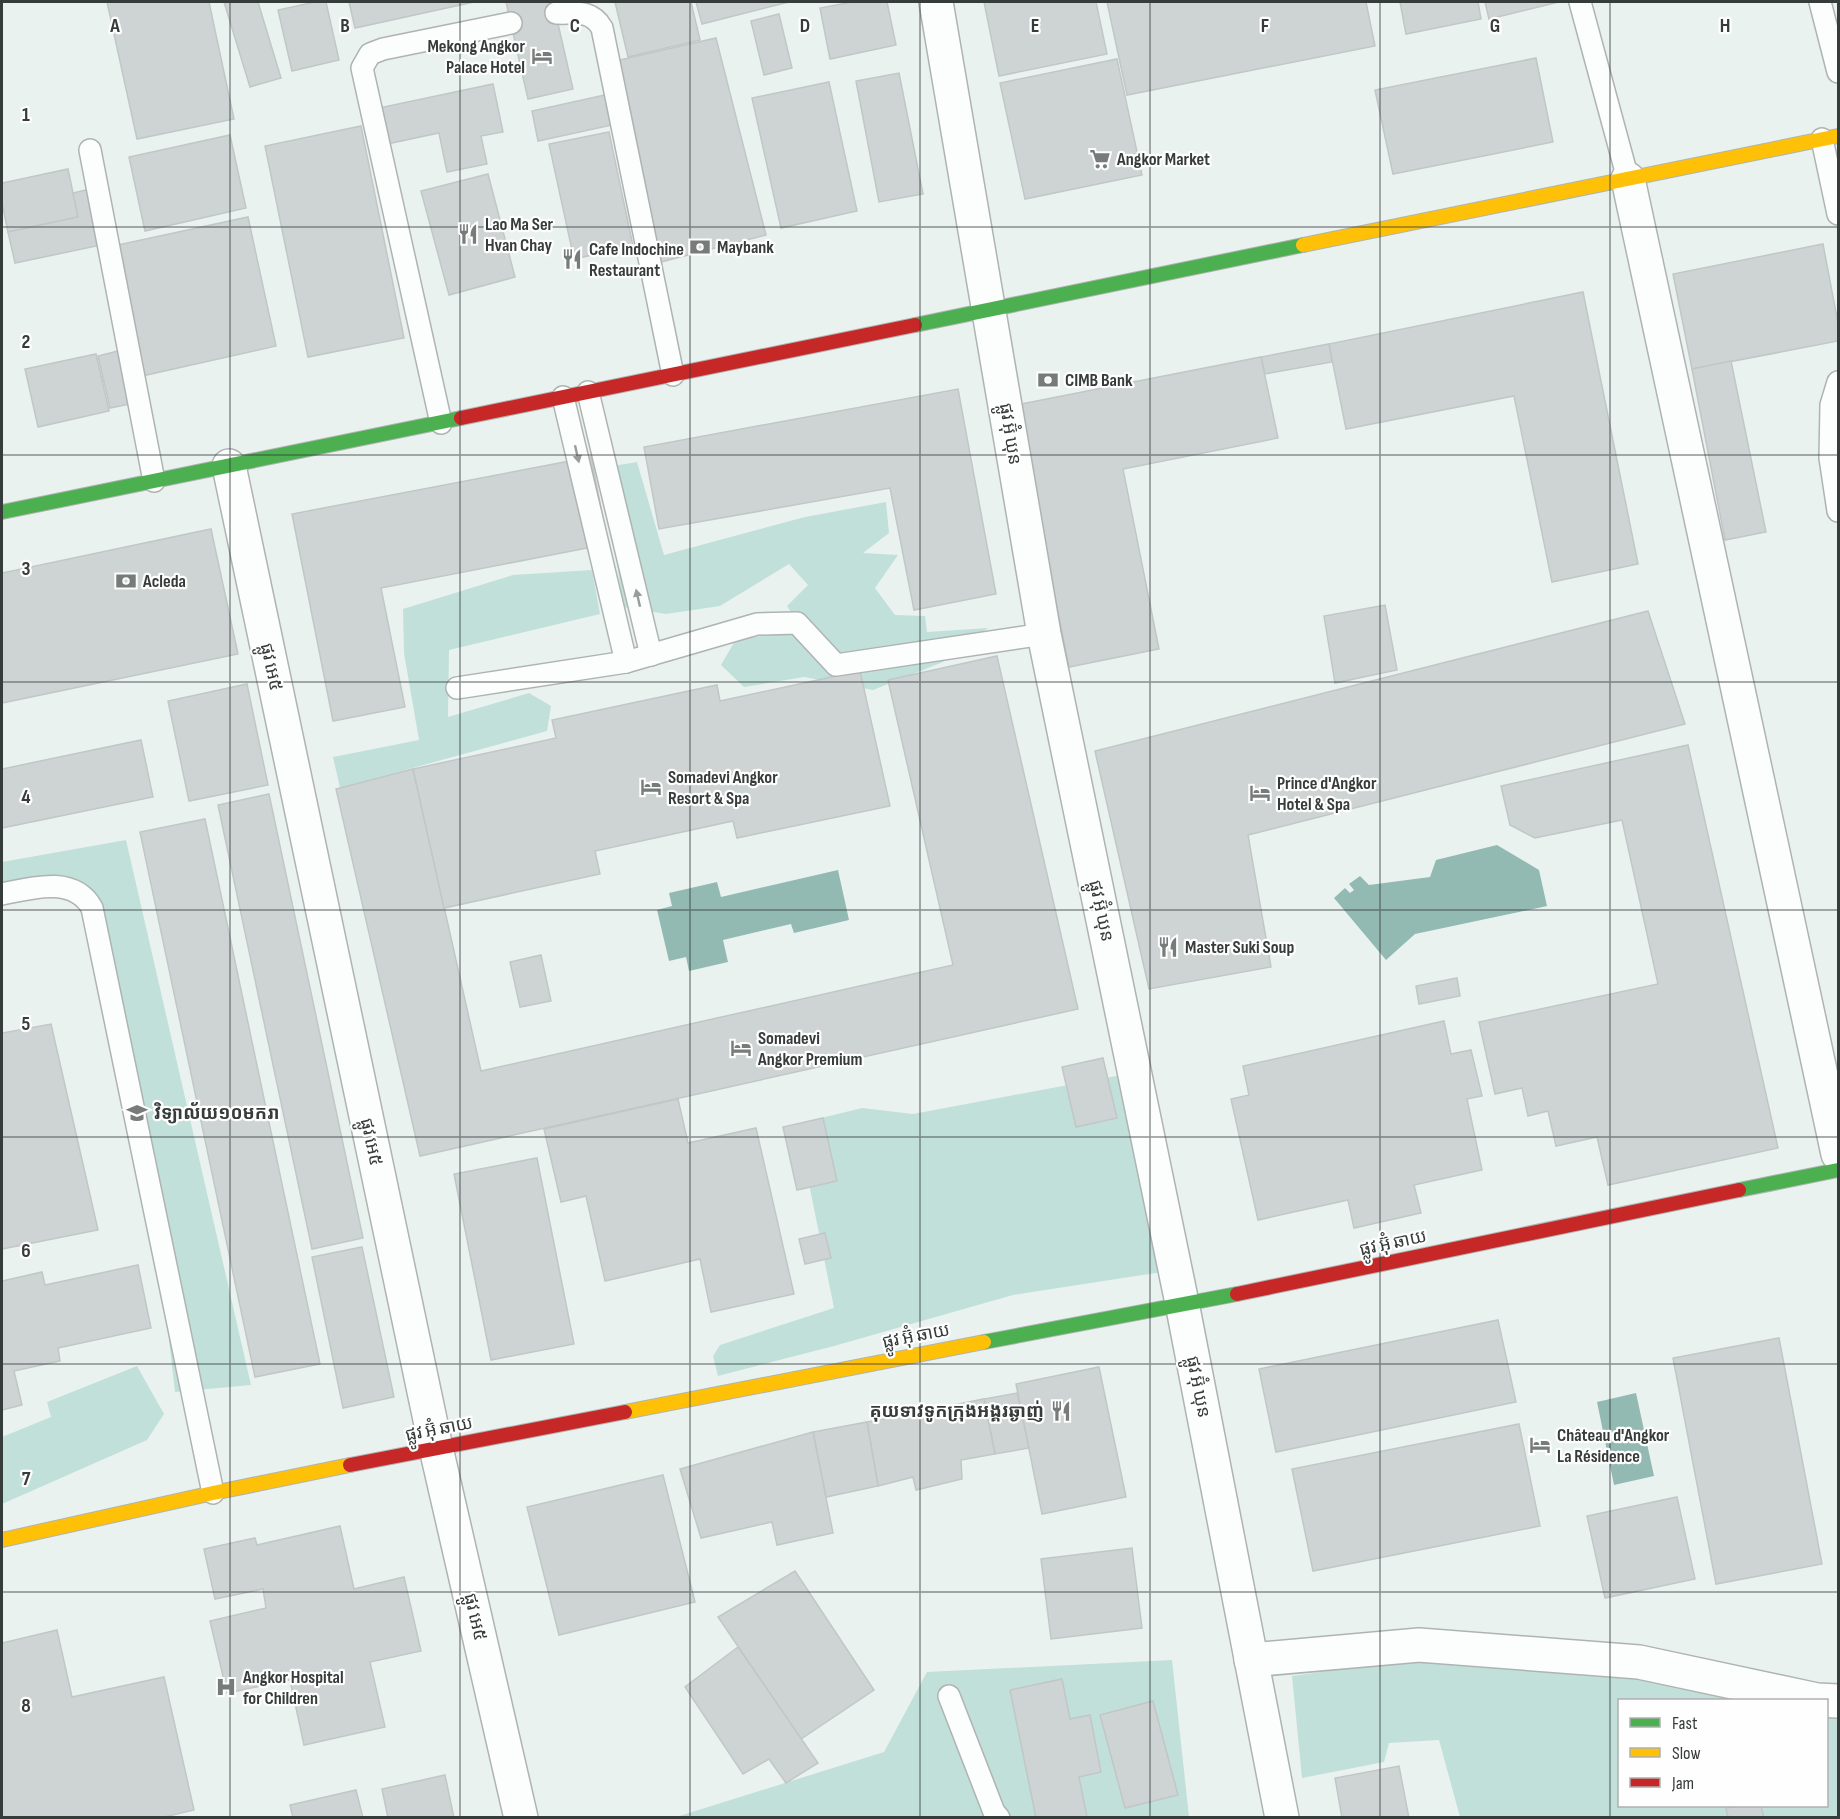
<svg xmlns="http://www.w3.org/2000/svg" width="1840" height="1819" font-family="'Sofia Sans Condensed','Noto Sans Khmer',sans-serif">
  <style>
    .green { fill: #c1e0d9 }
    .water { fill: #92bab2 }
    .building { fill: #ced4d3; stroke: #c1c7c6; stroke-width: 1.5 }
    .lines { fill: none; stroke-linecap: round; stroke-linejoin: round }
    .lane-casing { stroke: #aeb4b2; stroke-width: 24 }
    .street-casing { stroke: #aeb4b2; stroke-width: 36 }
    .fast-casing { stroke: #aeb4b2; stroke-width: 16 }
    .slow-casing { stroke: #aeb4b2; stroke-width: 16 }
    .jam-casing { stroke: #aeb4b2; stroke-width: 16 }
    .lane { stroke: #fcfdfd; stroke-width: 21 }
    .street { stroke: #fcfdfd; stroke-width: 33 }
    .fast { stroke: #4caf50; stroke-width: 14 }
    .slow { stroke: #ffc107; stroke-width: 14 }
    .jam { stroke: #c62828; stroke-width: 14 }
    .oneway { fill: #999c9c }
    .grid { fill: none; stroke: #363c3a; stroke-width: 1.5; stroke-opacity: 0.55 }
    .labels { text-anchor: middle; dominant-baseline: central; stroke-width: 4.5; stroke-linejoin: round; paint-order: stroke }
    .poi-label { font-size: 18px; font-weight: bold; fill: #363c3a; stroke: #fefefe; text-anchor: start }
    .street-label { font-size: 18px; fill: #363c3a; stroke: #fefefe }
    .grid-label { font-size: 20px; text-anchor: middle; font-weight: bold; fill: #363c3a; stroke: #fefefe; stroke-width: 4.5; stroke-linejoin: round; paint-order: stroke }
  </style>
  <rect width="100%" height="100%" fill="#eaf2f0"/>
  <!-- green -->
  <g class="green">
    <polygon points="637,462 664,555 805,517 886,502 889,533 863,553 898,555 875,588 895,615 925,616 927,632 988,628 943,662 873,690 804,677 744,687 721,665 736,639 771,635 806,635 787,606 808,585 789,564 720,606 666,614 623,607 612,526 613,466"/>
    <polygon points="592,570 600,614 449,650 448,717 529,693 551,706 547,731 340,788 333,757 419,740 404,653 403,609 513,575"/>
    <polygon points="126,840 251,1385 175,1392 158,1245 120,1100 95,921 63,878 2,892 2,862"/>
    <polygon points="1127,1074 1162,1272 1013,1295 834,1346 718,1376 713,1356 720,1345 834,1308 797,1124 862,1108 913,1114"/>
    <polygon points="137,1366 164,1414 147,1440 2,1504 2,1437 51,1417 47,1402"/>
    <polygon points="1421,1658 1681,1681 1763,1700 1620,1700 1620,1806 1826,1806 1827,1715 1838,1718 1838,1817 1460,1817 1439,1740 1389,1743 1384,1762 1302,1778 1292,1676"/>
    <polygon points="1172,1660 1189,1817 673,1818 884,1752 927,1672"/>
  </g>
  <!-- water -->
  <g class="water">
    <polygon points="1497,845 1539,870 1547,906 1415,934 1386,960 1334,898 1345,888 1350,893 1354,890 1349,884 1360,876 1369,885 1430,877 1436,860"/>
    <polygon points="838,870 849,920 794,933 791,924 723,940 728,962 689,971 686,957 669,961 657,910 672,906 669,893 717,882 721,897"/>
    <polygon points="1636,1393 1654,1476 1614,1485 1597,1402"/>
  </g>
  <!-- building -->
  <g class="building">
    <polygon points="107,2 209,2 234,119 137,139"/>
    <polygon points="224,2 258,2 281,78 250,87"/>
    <polygon points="315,2 326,2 339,60 292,71 278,10"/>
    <polygon points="349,2 474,2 355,28"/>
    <polygon points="506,2 553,2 573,89 528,99"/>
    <polygon points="615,2 691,2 700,40 628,57"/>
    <polygon points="696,2 789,2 702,24"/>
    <polygon points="852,2 887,2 896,45 830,59 820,8"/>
    <polygon points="984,2 1096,2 1107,54 999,76"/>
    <polygon points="1107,2 1366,2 1375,46 1127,95"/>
    <polygon points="1400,2 1478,2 1481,19 1406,34"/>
    <polygon points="1485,2 1559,2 1489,19"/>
    <polygon points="779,14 792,68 764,75 751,21"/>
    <polygon points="716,38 766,235 661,262 611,62"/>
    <polygon points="1536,58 1553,142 1393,174 1375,90"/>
    <polygon points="1117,59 1142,175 1025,199 1000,83"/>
    <polygon points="899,73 923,194 879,202 856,81"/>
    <polygon points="829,82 857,211 781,228 752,98"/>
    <polygon points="493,84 503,132 481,136 487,164 447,172 439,133 387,144 379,108"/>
    <polygon points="605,95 612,125 538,141 532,111"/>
    <polygon points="361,126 404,338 308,357 265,146"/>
    <polygon points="609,132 633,246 574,259 549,144"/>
    <polygon points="230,135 246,208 145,231 129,157"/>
    <polygon points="68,169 78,217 8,232 2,203 2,183"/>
    <polygon points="488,174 515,277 449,295 421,191"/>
    <polygon points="94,188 106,244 15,263 8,232 78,217 73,193"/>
    <polygon points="248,217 276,346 142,376 113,246"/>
    <polygon points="1823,244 1838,323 1838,341 1692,369 1673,274"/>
    <polygon points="1583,292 1638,564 1552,582 1514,396 1346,429 1329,344"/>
    <polygon points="1329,344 1332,362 1265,374 1261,357"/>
    <polygon points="118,351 130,404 110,408 98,356"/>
    <polygon points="96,354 109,411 38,427 25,369"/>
    <polygon points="1261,357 1278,438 1123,469 1159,649 1069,667 1016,405"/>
    <polygon points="1731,361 1766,532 1725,540 1692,369"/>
    <polygon points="958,389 996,594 914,610 890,488 659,529 644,447"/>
    <polygon points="591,457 608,544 381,588 405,707 333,721 292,514"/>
    <polygon points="211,529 238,654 2,703 2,573"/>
    <polygon points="1385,605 1397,670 1335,683 1324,616"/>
    <polygon points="1648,611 1685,724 1248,835 1271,967 1149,989 1095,751"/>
    <polygon points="997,656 1078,1009 420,1156 336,789 413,769 481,1071 953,965 888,680"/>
    <polygon points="860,671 890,806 737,838 733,821 595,851 600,874 444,908 413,769 556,738 552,720 717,685 720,701"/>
    <polygon points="247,684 268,785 189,801 168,701"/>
    <polygon points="141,740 153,797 2,828 2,769"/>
    <polygon points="1688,745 1778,1148 1608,1185 1597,1137 1556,1146 1548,1111 1528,1116 1522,1088 1495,1094 1479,1022 1658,984 1622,820 1535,838 1510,825 1501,786"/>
    <polygon points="269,794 363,1238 312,1249 218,805"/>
    <polygon points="205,819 320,1364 255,1377 140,832"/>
    <polygon points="541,955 551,1001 520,1007 510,962"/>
    <polygon points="1457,978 1460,996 1419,1004 1416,986"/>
    <polygon points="1444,1021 1451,1054 1471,1050 1482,1096 1467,1099 1482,1170 1414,1185 1421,1213 1354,1228 1348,1200 1258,1220 1231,1099 1249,1095 1243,1066"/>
    <polygon points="51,1024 98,1230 2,1249 2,1033"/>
    <polygon points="1103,1058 1117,1118 1076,1127 1062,1067"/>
    <polygon points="678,1099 688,1143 756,1128 794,1294 711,1312 700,1259 605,1281 586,1196 561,1202 544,1129"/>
    <polygon points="823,1118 837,1181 797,1190 783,1127"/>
    <polygon points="537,1158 574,1344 491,1360 454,1174"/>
    <polygon points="825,1233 831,1258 805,1264 799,1239"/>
    <polygon points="362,1247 394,1397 343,1408 312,1257"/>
    <polygon points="138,1265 151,1328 58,1348 60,1361 14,1371 22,1405 2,1410 2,1281 42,1272 45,1285"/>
    <polygon points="1498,1320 1516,1402 1276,1452 1259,1369"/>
    <polygon points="1779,1338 1822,1564 1716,1584 1673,1358"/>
    <polygon points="1099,1367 1126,1497 1042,1514 1016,1384"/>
    <polygon points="1017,1393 1029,1448 995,1454 984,1399"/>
    <polygon points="984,1399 995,1454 961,1460 962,1479 916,1490 913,1477 878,1486 867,1422"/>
    <polygon points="867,1422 878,1486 826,1497 813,1432"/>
    <polygon points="1519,1424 1540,1526 1313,1571 1292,1469"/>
    <polygon points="813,1432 833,1533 777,1545 772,1522 701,1538 680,1469"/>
    <polygon points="663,1475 695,1602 559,1635 527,1507"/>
    <polygon points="1677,1497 1695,1579 1605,1598 1587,1516"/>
    <polygon points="340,1526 354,1589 404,1577 421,1651 370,1662 385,1727 304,1745 290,1680 227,1693 210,1621 266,1608 263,1589 215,1599 204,1549 255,1538 257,1545"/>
    <polygon points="1132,1548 1142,1628 1051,1639 1041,1559"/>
    <polygon points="795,1571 874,1690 801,1739 718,1617"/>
    <polygon points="57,1630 72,1697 164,1677 194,1810 160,1818 2,1818 2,1643"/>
    <polygon points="738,1647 818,1763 786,1783 769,1759 743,1774 685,1687"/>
    <polygon points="1062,1679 1070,1719 1090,1715 1101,1772 1079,1777 1087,1817 1036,1818 1010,1690"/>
    <polygon points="1153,1701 1178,1795 1125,1808 1100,1715"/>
    <polygon points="1399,1766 1409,1818 1342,1818 1335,1778"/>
    <polygon points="445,1775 454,1818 388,1818 382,1789"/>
    <polygon points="356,1790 363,1818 293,1818 290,1805"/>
    <polygon points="1739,1806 1761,1806 1764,1818 1728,1818 1726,1808"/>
  </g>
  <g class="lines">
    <!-- lane casing -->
    <g class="lane-casing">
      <g id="lane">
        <polyline points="1580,2 1628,179"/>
        <polyline points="1820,2 1838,72"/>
        <path d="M556 13C575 14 591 9 602 28L673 375"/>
        <polyline points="1822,139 1838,214"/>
        <polyline points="90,150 154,481"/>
        <polyline points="1838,382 1831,405 1830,458 1838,511"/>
        <polyline points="588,392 651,655"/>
        <polyline points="563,397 626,662"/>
        <polyline points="441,423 362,68 370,54 383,49 511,23"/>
        <polyline points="457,688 626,662 757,624 797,623 836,665 1044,634"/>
        <path d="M2 894C31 888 74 875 92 908L213 1493"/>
        <polyline points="949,1696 994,1812 999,1818"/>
      </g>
    </g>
    <!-- street casing -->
    <g class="street-casing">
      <g id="street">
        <polyline points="936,2 1044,634 1182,1303 1282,1818"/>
        <polyline points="1628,179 1838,1154"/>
        <polyline points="229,466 436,1448 521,1818"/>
        <polyline points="1251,1660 1419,1645 1639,1662 1817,1700 1838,1701"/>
      </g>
    </g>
    <!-- fast casing -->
    <g class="fast-casing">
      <g id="fast">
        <polyline points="915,325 1303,245"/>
        <polyline points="2,512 461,418"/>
        <polyline points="1739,1190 1838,1170"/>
        <polyline points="984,1342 1237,1294"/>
      </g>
    </g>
    <!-- slow casing -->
    <g class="slow-casing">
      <g id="slow">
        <polyline points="1303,245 1838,136"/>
        <polyline points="625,1412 984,1342"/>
        <polyline points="2,1540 213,1493 350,1465"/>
      </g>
    </g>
    <!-- jam casing -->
    <g class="jam-casing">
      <g id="jam">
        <polyline points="461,418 915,325"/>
        <polyline points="1237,1294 1739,1190"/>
        <polyline points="350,1465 625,1412"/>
      </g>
    </g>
    <!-- lane -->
    <use href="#lane" class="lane"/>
    <!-- street -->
    <use href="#street" class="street"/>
    <!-- fast -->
    <use href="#fast" class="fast"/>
    <!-- slow -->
    <use href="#slow" class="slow"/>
    <!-- jam -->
    <use href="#jam" class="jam"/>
  </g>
  <!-- one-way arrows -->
  <defs><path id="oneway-solid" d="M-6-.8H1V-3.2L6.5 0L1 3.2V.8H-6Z" transform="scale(1.5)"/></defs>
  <g class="oneway">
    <use href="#oneway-solid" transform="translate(577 454) rotate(77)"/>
    <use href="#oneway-solid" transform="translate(638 598) rotate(-103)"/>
  </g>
  <!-- grid -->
  <path class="grid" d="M230 2V1818M460 2V1818M690 2V1818M920 2V1818M1150 2V1818M1380 2V1818M1610 2V1818M2 227H1838M2 455H1838M2 682H1838M2 910H1838M2 1137H1838M2 1364H1838M2 1592H1838"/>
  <!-- icons -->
  <defs>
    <g id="hotel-bare" transform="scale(1.62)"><path d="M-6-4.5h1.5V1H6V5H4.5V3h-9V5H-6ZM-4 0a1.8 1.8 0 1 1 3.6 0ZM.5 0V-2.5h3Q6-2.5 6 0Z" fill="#757c7a" stroke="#fefefe" stroke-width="2.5" paint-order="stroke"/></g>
    <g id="supermarket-bare" transform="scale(1.62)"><path d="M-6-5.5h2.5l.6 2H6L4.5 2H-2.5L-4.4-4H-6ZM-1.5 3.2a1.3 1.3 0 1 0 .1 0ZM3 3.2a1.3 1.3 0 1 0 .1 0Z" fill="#757c7a" stroke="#fefefe" stroke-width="2.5" paint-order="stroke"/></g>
    <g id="restaurant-bare" transform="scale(1.62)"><path d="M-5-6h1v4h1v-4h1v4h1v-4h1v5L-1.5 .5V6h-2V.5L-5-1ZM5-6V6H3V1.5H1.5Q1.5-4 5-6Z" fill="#757c7a" stroke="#fefefe" stroke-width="2.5" paint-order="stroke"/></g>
    <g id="bank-bare" transform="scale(1.62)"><path d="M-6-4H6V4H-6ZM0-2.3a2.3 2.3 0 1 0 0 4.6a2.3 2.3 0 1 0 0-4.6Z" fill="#757c7a" stroke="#fefefe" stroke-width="2.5" paint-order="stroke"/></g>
    <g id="school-bare" transform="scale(1.62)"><path d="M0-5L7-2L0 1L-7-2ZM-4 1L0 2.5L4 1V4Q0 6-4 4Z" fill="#757c7a" stroke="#fefefe" stroke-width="2.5" paint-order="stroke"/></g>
    <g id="hospital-bare" transform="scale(1.62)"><path d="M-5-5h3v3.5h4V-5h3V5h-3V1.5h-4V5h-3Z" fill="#757c7a" stroke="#fefefe" stroke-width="2.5" paint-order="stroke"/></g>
  </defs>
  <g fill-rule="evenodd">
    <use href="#hotel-bare" x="542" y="56"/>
    <use href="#supermarket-bare" x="1100" y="159"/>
    <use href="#restaurant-bare" x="468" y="234"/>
    <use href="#bank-bare" x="700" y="247"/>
    <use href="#restaurant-bare" x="572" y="259"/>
    <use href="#bank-bare" x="1048" y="380"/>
    <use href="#bank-bare" x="126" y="581"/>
    <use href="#hotel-bare" x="651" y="787"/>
    <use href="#hotel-bare" x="1260" y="793"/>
    <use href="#restaurant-bare" x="1168" y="947"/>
    <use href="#hotel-bare" x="741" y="1048"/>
    <use href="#school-bare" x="137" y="1113"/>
    <use href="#restaurant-bare" x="1061" y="1411"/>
    <use href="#hotel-bare" x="1540" y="1445"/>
    <use href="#hospital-bare" x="226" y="1687"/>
  </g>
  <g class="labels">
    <!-- poi labels -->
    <g class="poi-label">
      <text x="525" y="46" text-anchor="end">Mekong Angkor<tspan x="525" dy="21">Palace Hotel</tspan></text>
      <text x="1117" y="159">Angkor Market</text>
      <text x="485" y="224">Lao Ma Ser<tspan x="485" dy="21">Hvan Chay</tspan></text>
      <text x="717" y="247">Maybank</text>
      <text x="589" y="249">Cafe Indochine<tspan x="589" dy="21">Restaurant</tspan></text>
      <text x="1065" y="380">CIMB Bank</text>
      <text x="143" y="581">Acleda</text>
      <text x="668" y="777">Somadevi Angkor<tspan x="668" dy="21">Resort &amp; Spa</tspan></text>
      <text x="1277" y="783">Prince d'Angkor<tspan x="1277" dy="21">Hotel &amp; Spa</tspan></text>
      <text x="1185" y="947">Master Suki Soup</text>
      <text x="758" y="1038">Somadevi<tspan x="758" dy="21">Angkor Premium</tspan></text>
      <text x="154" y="1113">វិទ្យាល័យ១០មករា</text>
      <text x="1044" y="1411" text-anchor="end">គុយទាវទូកក្រុងអង្គរឆ្ងាញ់</text>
      <text x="1557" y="1435">Château d'Angkor<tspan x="1557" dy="21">La Résidence</tspan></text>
      <text x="243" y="1677">Angkor Hospital<tspan x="243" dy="21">for Children</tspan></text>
    </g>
    <!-- street labels -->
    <g class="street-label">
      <text transform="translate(1010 434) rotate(81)">ផ្លូវ អ៊ុំ ឃុន</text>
      <text transform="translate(271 667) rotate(78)">ផ្លូវ អេ៥</text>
      <text transform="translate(1101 911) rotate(78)">ផ្លូវ អ៊ុំ ឃុន</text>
      <text transform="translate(371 1142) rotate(78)">ផ្លូវ អេ៥</text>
      <text transform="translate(1393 1243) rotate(-12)">ផ្លូវ អ៊ុំ ឆាយ</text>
      <text transform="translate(916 1336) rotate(-11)">ផ្លូវ អ៊ុំ ឆាយ</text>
      <text transform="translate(1198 1387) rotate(79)">ផ្លូវ អ៊ុំ ឃុន</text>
      <text transform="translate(439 1429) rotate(-11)">ផ្លូវ អ៊ុំ ឆាយ</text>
      <text transform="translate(475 1617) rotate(77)">ផ្លូវ អេ៥</text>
    </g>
  </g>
  <g class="grid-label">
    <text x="115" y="32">A</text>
    <text x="345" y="32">B</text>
    <text x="575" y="32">C</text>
    <text x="805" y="32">D</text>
    <text x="1035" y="32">E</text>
    <text x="1265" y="32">F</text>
    <text x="1495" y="32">G</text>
    <text x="1725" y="32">H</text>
    <text x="26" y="121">1</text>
    <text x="26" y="348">2</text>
    <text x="26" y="575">3</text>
    <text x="26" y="803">4</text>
    <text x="26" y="1030">5</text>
    <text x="26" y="1257">6</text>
    <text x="26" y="1485">7</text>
    <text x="26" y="1712">8</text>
  </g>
  <!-- border -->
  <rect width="1840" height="1819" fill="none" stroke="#363c3a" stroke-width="6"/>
  <!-- legend -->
  <rect x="1618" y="1699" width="210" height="108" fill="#fefefe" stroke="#aeb0b0" stroke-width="1.5"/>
  <rect x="1630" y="1718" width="30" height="9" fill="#4caf50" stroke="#aeb0b0" stroke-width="1.5"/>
  <text x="1672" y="1729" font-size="18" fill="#363c3a">Fast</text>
  <rect x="1630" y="1748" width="30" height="9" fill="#ffc107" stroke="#aeb0b0" stroke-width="1.5"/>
  <text x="1672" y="1759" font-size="18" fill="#363c3a">Slow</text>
  <rect x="1630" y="1778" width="30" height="9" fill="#c62828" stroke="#aeb0b0" stroke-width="1.5"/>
  <text x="1672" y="1789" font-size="18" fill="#363c3a">Jam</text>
</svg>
